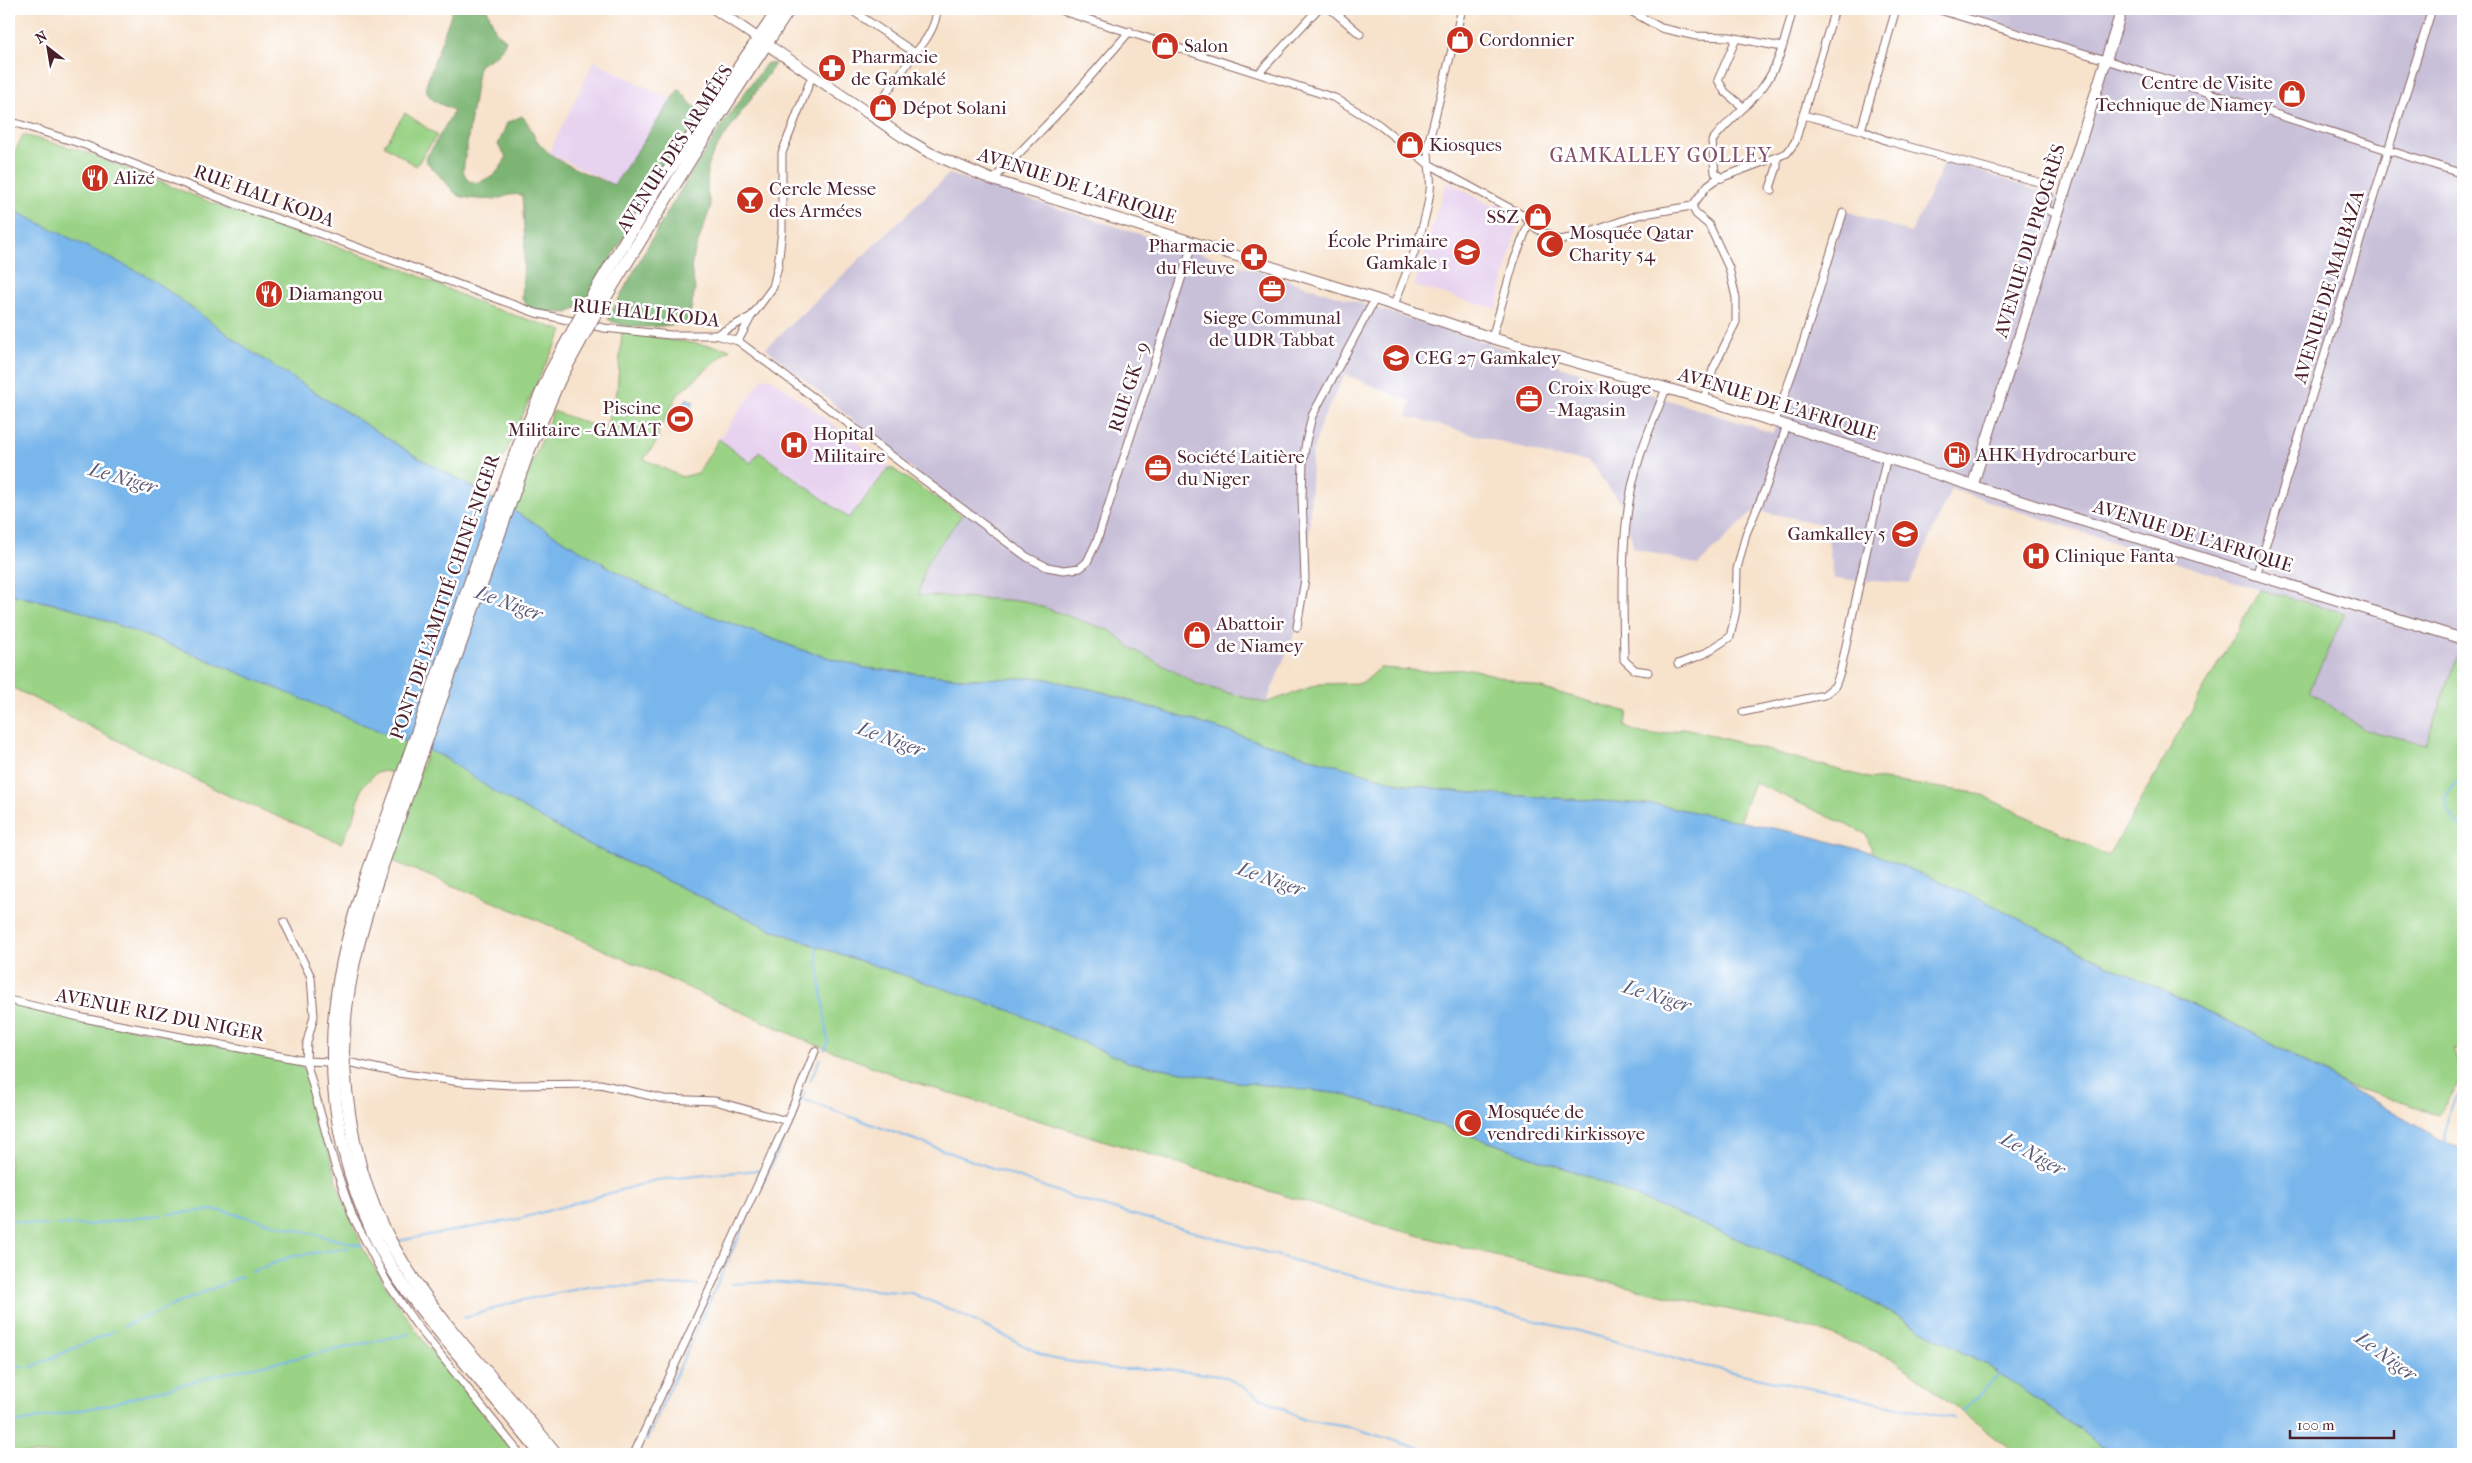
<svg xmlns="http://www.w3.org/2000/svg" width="2472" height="1463" font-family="'IM FELL French Canon',serif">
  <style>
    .built { fill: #e7d2ef }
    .industrial { fill: #c8bfd8 }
    .green { fill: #9ad386; stroke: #727958 }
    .forest { fill: #7bb573; stroke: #626a4f }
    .water { fill: #78b6eb; stroke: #616a8b }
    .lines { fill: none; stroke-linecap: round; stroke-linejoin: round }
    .stream { stroke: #78b6eb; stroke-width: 2 }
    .street-casing { stroke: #876363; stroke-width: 9 }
    .secondary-casing { stroke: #876363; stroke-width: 12 }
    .highway-casing { stroke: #876363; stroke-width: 14 }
    .street { stroke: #fff; stroke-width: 7 }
    .secondary { stroke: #fff; stroke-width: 10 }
    .highway { stroke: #fff; stroke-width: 12 }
    .highway-bridge-casing { stroke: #876363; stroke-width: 14; stroke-linecap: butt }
    .highway-bridge { stroke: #fff; stroke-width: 12 }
    .labels { text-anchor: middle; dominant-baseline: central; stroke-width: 5; stroke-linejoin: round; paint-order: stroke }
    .poi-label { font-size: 19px; fill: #4a1f2b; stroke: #fff; text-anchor: start }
    .street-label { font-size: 19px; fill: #4a1f2b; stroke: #fff }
    .neighbourhood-label { font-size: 20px; letter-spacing: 1px; fill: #824e69; stroke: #fff }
    .water-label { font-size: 20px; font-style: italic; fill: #5c5b78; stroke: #fff }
  </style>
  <rect width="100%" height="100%" fill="#fff"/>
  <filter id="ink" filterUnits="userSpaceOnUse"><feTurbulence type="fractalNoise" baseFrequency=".02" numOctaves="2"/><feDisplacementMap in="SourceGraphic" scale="10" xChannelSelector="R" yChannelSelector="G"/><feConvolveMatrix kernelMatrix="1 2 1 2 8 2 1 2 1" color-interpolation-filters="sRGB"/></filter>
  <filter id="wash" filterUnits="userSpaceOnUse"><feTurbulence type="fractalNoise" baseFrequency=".0096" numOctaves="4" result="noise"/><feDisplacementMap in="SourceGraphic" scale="20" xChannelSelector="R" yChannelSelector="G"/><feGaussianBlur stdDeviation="1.12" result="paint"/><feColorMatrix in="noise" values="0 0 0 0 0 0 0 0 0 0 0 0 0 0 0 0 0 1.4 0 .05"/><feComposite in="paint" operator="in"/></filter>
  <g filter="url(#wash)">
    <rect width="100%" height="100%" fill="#f7e2cb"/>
    <!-- built -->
    <g class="built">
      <polygon points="594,61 672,100 614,185 549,153"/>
      <polygon points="1447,181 1494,207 1496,203 1519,217 1497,309 1414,286"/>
      <polygon points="763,378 771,378 890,467 849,519 760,452 751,463 719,439"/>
    </g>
    <!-- industrial -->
    <polygon class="industrial" points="1952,9 2463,9 2463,648 2460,647 2426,744 2365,730 2309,691 2345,613 2260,590 1951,489 1910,583 1834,579 1826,525 1755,510 1698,565 1634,548 1623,506 1587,460 1554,457 1407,416 1411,402 1345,374 1321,423 1312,454 1307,603 1266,703 1199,685 1131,648 1111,631 1025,601 918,595 927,562 964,512 766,348 949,174 1773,433 1846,211 1911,233 1946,160 2060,198 2107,56"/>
    <!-- green -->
    <g class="green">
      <polygon points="405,113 437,135 416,166 384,145"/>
      <polygon points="23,135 80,150 235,212 403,269 483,305 563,331 542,371 487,495 412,454 255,354 9,208 9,164"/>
      <path d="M622 332 730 349 679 393 658 431V440L644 459 682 477 698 473 719 439 751 463 759 452 849 518 890 467 962 515 927 562 918 595 1025 601 1111 631 1131 648 1199 685 1265 703 1320 684 1363 683 1380 668 1426 671 1472 669 1628 712 1624 726C1647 739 1662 735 1685 728L1869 778 1977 793 2109 856 2260 590 2345 613 2309 691 2365 730 2426 744 2460 647 2463 648V1053L2454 1049 2463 1077 2438 1114 2346 1085 2247 1030 2083 953 1995 906 1873 853 1866 834 1754 782 1739 822 1660 805 1462 792 1398 783 1315 759 1102 692 1042 678 970 679 865 668 802 650 677 603 624 576 513 511 553 411 605 430 617 391Z"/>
      <polygon points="9,594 72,608 191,653 409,742 398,774 384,771 376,773 362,787 354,817 341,843 229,796 9,686"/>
      <polygon points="428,748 585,843 773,930 816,946 1012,1011 1128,1062 1237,1082 1342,1094 1446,1127 1581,1174 1812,1270 1987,1365 2115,1454 2017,1454 1892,1358 1819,1330 1537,1266 1390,1228 910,1081 809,1042 535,919 390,860"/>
      <polygon points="9,1003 294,1062 306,1071 341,1195 365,1253 395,1300 427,1346 517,1454 9,1454"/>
    </g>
    <!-- forest -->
    <g class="forest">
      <path d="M453 9H487L496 32 506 40C501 55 492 58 479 65L463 171 468 181 479 183C483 179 489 179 493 176 498 171 505 163 506 156L498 145 507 123 522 116C529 123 531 131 536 139 552 163 589 174 614 185L679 89 692 105 702 111 583 304 568 313 545 312 529 308 522 299 525 242 522 195C506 193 506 198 494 199 484 200 466 199 457 195L425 160 454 111C442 103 427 103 426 85Z"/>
      <path d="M767 63 775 64 715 150 708 165 707 193 711 206 694 254 691 268 695 289 688 323C664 325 629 333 608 319 655 230 706 143 767 63Z"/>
    </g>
    <!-- water -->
    <g class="water">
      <polygon points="9,208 149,277 255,354 412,454 487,495 624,576 677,603 802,650 865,668 970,679 1042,678 1102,692 1315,759 1398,783 1462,792 1660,805 1802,834 1873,853 1995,906 2083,953 2247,1030 2445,1142 2463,1150 2463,1454 2115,1454 1987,1365 1812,1270 1581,1174 1446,1127 1342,1094 1237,1082 1128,1062 1011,1011 816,946 773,930 585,843 493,791 442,756 406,742 191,653 72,608 9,594"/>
      <polygon points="687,398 694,402 690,410 693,411 680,435 667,427 680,405 682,406"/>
    </g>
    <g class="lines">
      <!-- stream -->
      <g class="stream">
        <polyline points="2463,758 2458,760 2463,768"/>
        <path d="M2463 779C2449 783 2441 801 2450 814 2454 820 2459 825 2463 830"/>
        <polyline points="816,946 828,1042 824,1050"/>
        <polyline points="810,1081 820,1059"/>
        <polyline points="802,1099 1078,1199 1332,1271 1590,1334 1686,1362 1954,1419"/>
        <path d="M2444 1144C2449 1125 2444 1102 2463 1090"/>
        <polyline points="167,1214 214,1210 227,1212 362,1246"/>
        <polyline points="9,1220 47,1226"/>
        <polyline points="57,1225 87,1225 160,1215"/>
        <polyline points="397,1241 519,1219 656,1180 758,1170"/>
        <polyline points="251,1272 293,1256 349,1248"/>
        <polyline points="731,1284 770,1282 911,1293 954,1311 1049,1358 1115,1369 1167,1369 1227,1377 1252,1393 1304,1420 1354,1428 1436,1454"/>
        <polyline points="464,1318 518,1301 588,1287 698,1285"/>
        <polyline points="124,1326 242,1276"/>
        <polyline points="9,1367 24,1367"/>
        <polyline points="31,1367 114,1331"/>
        <polyline points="1962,1412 2000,1374"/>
        <polyline points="9,1424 107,1405 221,1374 409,1334"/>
        <polyline points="646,1441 805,1091"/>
        <polyline points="640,1454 641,1451"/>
      </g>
    </g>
  </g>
  <g filter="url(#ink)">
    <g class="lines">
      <!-- street casing -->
      <g class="street-casing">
        <g id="street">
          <polyline points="850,9 915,53 870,116"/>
          <polyline points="1056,9 1335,98 1378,124 1427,163 1524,216 1537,229 1558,240 1577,237 1638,215 1692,206 1708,185 1715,180 1787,153 1795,142 1803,115"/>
          <polyline points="1331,9 1360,34"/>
          <polyline points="1627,9 1661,28 1696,36 1730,37 1782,47"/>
          <polyline points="1835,9 1803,115 1861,130 1888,141 2038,182 2044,185 2049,196 2045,209 2057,214"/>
          <polyline points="1936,9 2106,60 2463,174"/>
          <polyline points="1736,39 1718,80 1725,92 1743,107"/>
          <path d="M915 53C927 40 936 26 937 9"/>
          <polyline points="1259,73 1318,9"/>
          <polyline points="9,121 85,145 248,209 302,227 536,313 604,328 670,335 716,335 738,341 1027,557 1047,567 1064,570 1080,568 1087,562 1097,541 1193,242"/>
          <polyline points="1861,130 1896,9"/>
          <path d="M1722 178 1715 173 1712 141C1727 121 1747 107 1762 88 1780 65 1786 35 1793 9"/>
          <polyline points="993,180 1062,109 1130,31"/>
          <polyline points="1772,191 1770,188 1777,167 1777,157"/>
          <polyline points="1692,206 1696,214 1709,225 1729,268 1736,298 1736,322 1713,369 1704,399"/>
          <path d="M1394 305C1408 268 1425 231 1430 191 1432 176 1427 161 1428 145L1462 9"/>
          <polyline points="716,335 750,317"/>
          <polyline points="1492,338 1514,261 1529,223"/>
          <polyline points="738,341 751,317 773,287 778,266 782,230 782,153 812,76"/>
          <polyline points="1775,421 1803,343 1843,213"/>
          <polyline points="2256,576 2432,9"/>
          <polyline points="1297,627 1305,579 1302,497 1303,461 1306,442 1312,416 1375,299"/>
          <polyline points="1678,664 1704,654 1730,637 1736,611 1737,569 1746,534 1766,487 1787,425"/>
          <path d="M1648 672 1635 670 1624 660C1623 595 1619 525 1638 463 1645 437 1657 413 1666 388"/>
          <polyline points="1743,712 1824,695 1835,686 1840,673 1887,456"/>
          <polyline points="284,922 311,977 314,1016 307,1042 306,1061 335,1166 352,1215 387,1282 415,1323 520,1454"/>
          <polyline points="9,1000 83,1018 306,1061 352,1063 398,1073 461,1082 511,1085 600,1084 664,1099 715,1101 787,1121"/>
          <polyline points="634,1454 787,1121 815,1051"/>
        </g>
      </g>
      <!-- secondary casing -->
      <g class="secondary-casing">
        <g id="secondary">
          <polyline points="715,9 903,137 930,153 993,180 1375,299 1492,338 1704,399 2051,511 2463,639"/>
          <polyline points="1973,484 2122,9"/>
        </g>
      </g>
      <!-- highway casing -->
      <g class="highway-casing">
        <g id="highway">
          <polyline points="586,307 658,186 775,15"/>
          <polyline points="596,312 691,158 789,9"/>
          <path d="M333 1049C333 989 348 934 366 878"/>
          <path d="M343 1053C344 991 358 939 377 880"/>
          <path d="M333 1063C334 1138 358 1216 398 1278 415 1303 435 1326 454 1349 483 1384 513 1419 541 1454"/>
          <path d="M344 1066C348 1129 362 1193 394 1248 437 1324 502 1386 556 1454"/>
        </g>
      </g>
      <!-- street -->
      <use href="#street" class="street"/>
      <!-- secondary -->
      <use href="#secondary" class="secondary"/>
      <!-- highway -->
      <use href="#highway" class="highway"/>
      <!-- highway-bridge casing -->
      <g class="highway-bridge-casing">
        <g id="highway-bridge">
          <polyline points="366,878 517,450 550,373 586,307"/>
          <polyline points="377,880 528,452 559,380 596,312"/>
          <polyline points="343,1053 344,1066"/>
          <polyline points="333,1063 333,1049"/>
        </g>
      </g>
      <!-- highway-bridge -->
      <use href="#highway-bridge" class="highway-bridge"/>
    </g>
  </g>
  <!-- icons -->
  <defs>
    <g id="shop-disc" transform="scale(1.4375)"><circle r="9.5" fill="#c8321e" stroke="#fff"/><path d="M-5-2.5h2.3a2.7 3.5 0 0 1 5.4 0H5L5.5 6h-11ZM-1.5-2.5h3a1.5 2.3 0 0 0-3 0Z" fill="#fff"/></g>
    <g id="pharmacy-disc" transform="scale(1.4375)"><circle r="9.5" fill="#c8321e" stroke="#fff"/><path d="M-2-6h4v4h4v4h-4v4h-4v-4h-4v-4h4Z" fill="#fff"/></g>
    <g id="restaurant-disc" transform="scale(1.4375)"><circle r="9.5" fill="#c8321e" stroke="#fff"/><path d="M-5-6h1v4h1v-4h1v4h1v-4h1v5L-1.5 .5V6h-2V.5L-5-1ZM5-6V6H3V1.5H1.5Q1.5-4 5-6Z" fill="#fff"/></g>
    <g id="bar-disc" transform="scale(1.4375)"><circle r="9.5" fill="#c8321e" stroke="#fff"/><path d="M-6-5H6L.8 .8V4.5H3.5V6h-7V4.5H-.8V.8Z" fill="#fff"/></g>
    <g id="mosque-disc" transform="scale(1.4375)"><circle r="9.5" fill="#c8321e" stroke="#fff"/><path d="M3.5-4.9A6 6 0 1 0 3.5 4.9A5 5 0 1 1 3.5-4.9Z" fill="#fff"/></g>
    <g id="school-disc" transform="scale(1.4375)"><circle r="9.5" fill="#c8321e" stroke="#fff"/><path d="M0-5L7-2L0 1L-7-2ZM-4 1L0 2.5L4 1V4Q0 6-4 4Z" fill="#fff"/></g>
    <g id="office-disc" transform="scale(1.4375)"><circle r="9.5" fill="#c8321e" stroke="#fff"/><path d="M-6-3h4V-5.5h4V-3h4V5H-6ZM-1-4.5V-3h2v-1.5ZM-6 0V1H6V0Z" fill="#fff"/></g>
    <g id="stadium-disc" transform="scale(1.4375)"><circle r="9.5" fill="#c8321e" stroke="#fff"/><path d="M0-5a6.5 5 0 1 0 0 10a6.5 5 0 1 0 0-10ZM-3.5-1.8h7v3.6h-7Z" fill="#fff"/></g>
    <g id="hospital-disc" transform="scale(1.4375)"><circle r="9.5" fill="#c8321e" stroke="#fff"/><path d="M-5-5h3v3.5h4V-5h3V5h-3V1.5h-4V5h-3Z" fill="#fff"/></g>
    <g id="fuel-disc" transform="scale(1.4375)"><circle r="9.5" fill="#c8321e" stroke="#fff"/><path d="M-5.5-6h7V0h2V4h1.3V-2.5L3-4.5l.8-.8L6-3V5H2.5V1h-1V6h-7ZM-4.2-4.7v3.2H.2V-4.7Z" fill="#fff"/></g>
  </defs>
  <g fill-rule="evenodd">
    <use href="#shop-disc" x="1460" y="40"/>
    <use href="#shop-disc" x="1165" y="46"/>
    <use href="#pharmacy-disc" x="832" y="68"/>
    <use href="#shop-disc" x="2292" y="94"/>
    <use href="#shop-disc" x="883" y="108"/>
    <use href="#shop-disc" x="1410" y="145"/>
    <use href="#restaurant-disc" x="95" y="178"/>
    <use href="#bar-disc" x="750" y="200"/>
    <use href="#shop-disc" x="1538" y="217"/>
    <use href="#mosque-disc" x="1550" y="244"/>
    <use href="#school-disc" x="1467" y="252"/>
    <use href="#pharmacy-disc" x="1254" y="257"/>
    <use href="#office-disc" x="1272" y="289"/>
    <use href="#restaurant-disc" x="269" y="294"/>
    <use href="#school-disc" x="1396" y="358"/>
    <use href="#office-disc" x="1529" y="399"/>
    <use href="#stadium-disc" x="680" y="419"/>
    <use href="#hospital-disc" x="794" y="445"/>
    <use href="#fuel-disc" x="1957" y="455"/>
    <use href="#office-disc" x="1158" y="468"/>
    <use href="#school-disc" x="1905" y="534"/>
    <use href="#hospital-disc" x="2036" y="556"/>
    <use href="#shop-disc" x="1197" y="635"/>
    <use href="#mosque-disc" x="1468" y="1123"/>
  </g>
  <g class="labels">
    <!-- poi labels -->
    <g class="poi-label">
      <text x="1479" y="40">Cordonnier</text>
      <text x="1184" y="46">Salon</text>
      <text x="851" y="57">Pharmacie<tspan x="851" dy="22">de Gamkalé</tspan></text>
      <text x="2273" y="83" text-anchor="end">Centre de Visite<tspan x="2273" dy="22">Technique de Niamey</tspan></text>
      <text x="902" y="108">Dépot Solani</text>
      <text x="1429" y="145">Kiosques</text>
      <text x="114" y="178">Alizé</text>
      <text x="769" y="189">Cercle Messe<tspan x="769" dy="22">des Armées</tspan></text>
      <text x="1519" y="217" text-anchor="end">SSZ</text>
      <text x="1569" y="233">Mosquée Qatar<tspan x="1569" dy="22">Charity 54</tspan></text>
      <text x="1448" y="241" text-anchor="end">École Primaire<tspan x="1448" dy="22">Gamkale 1</tspan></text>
      <text x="1235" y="246" text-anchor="end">Pharmacie<tspan x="1235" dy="22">du Fleuve</tspan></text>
      <text x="288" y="294">Diamangou</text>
      <text x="1272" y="318" text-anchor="middle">Siege Communal<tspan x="1272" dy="22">de UDR Tabbat</tspan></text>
      <text x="1415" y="358">CEG 27 Gamkaley</text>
      <text x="1548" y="388">Croix Rouge<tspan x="1548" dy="22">- Magasin</tspan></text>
      <text x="661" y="408" text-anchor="end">Piscine<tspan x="661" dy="22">Militaire - GAMAT</tspan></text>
      <text x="813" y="434">Hopital<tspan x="813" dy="22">Militaire</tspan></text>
      <text x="1976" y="455">AHK Hydrocarbure</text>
      <text x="1177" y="457">Société Laitière<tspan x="1177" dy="22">du Niger</tspan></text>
      <text x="1886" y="534" text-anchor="end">Gamkalley 5</text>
      <text x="2055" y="556">Clinique Fanta</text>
      <text x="1216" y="624">Abattoir<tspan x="1216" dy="22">de Niamey</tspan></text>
      <text x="1487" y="1112">Mosquée de<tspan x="1487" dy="22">vendredi kirkissoye</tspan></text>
    </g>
    <!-- street labels -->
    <g class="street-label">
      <text transform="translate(675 149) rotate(-57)">AVENUE DES ARMÉES</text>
      <text transform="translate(1077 186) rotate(18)">AVENUE DE L'AFRIQUE</text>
      <text transform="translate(264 196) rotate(20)">RUE HALI KODA</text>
      <text transform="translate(2030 241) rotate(-73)">AVENUE DU PROGRÈS</text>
      <text transform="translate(2329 287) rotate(-73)">AVENUE DE MALBAZA</text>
      <text transform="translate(646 313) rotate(6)">RUE HALI KODA</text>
      <text transform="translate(1129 387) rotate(-72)">RUE GK - 9</text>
      <text transform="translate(1778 404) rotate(17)">AVENUE DE L'AFRIQUE</text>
      <text transform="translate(2193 536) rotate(17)">AVENUE DE L'AFRIQUE</text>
      <text transform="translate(445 597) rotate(-71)">PONT DE L'AMITIÉ CHINE-NIGER</text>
      <text transform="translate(160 1015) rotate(11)">AVENUE RIZ DU NIGER</text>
    </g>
    <!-- neighbourhood labels -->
    <g class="neighbourhood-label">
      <text x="1661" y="155">GAMKALLEY GOLLEY</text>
    </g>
    <!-- water labels -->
    <g class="water-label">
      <text transform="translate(123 478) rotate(16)">Le Niger</text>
      <text transform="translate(509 603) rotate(20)">Le Niger</text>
      <text transform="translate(891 739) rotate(20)">Le Niger</text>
      <text transform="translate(1271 879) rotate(19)">Le Niger</text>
      <text transform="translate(1657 996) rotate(17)">Le Niger</text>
      <text transform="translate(2033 1154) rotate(29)">Le Niger</text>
      <text transform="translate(2386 1356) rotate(36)">Le Niger</text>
    </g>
  </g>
  <!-- margin -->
  <rect width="2472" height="1463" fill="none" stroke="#fff" stroke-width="30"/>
  <!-- north arrow -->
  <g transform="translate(48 48) rotate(329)" stroke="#ffffff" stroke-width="4" paint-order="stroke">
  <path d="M0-4L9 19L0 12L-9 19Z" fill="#4a1f2b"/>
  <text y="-8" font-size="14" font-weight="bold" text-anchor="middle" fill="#4a1f2b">N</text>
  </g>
  <!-- scale -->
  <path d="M2290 1430v8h104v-8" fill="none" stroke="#4a1f2b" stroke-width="2.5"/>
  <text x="2297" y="1430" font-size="15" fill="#4a1f2b" stroke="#ffffff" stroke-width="4" paint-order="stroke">100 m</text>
</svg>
